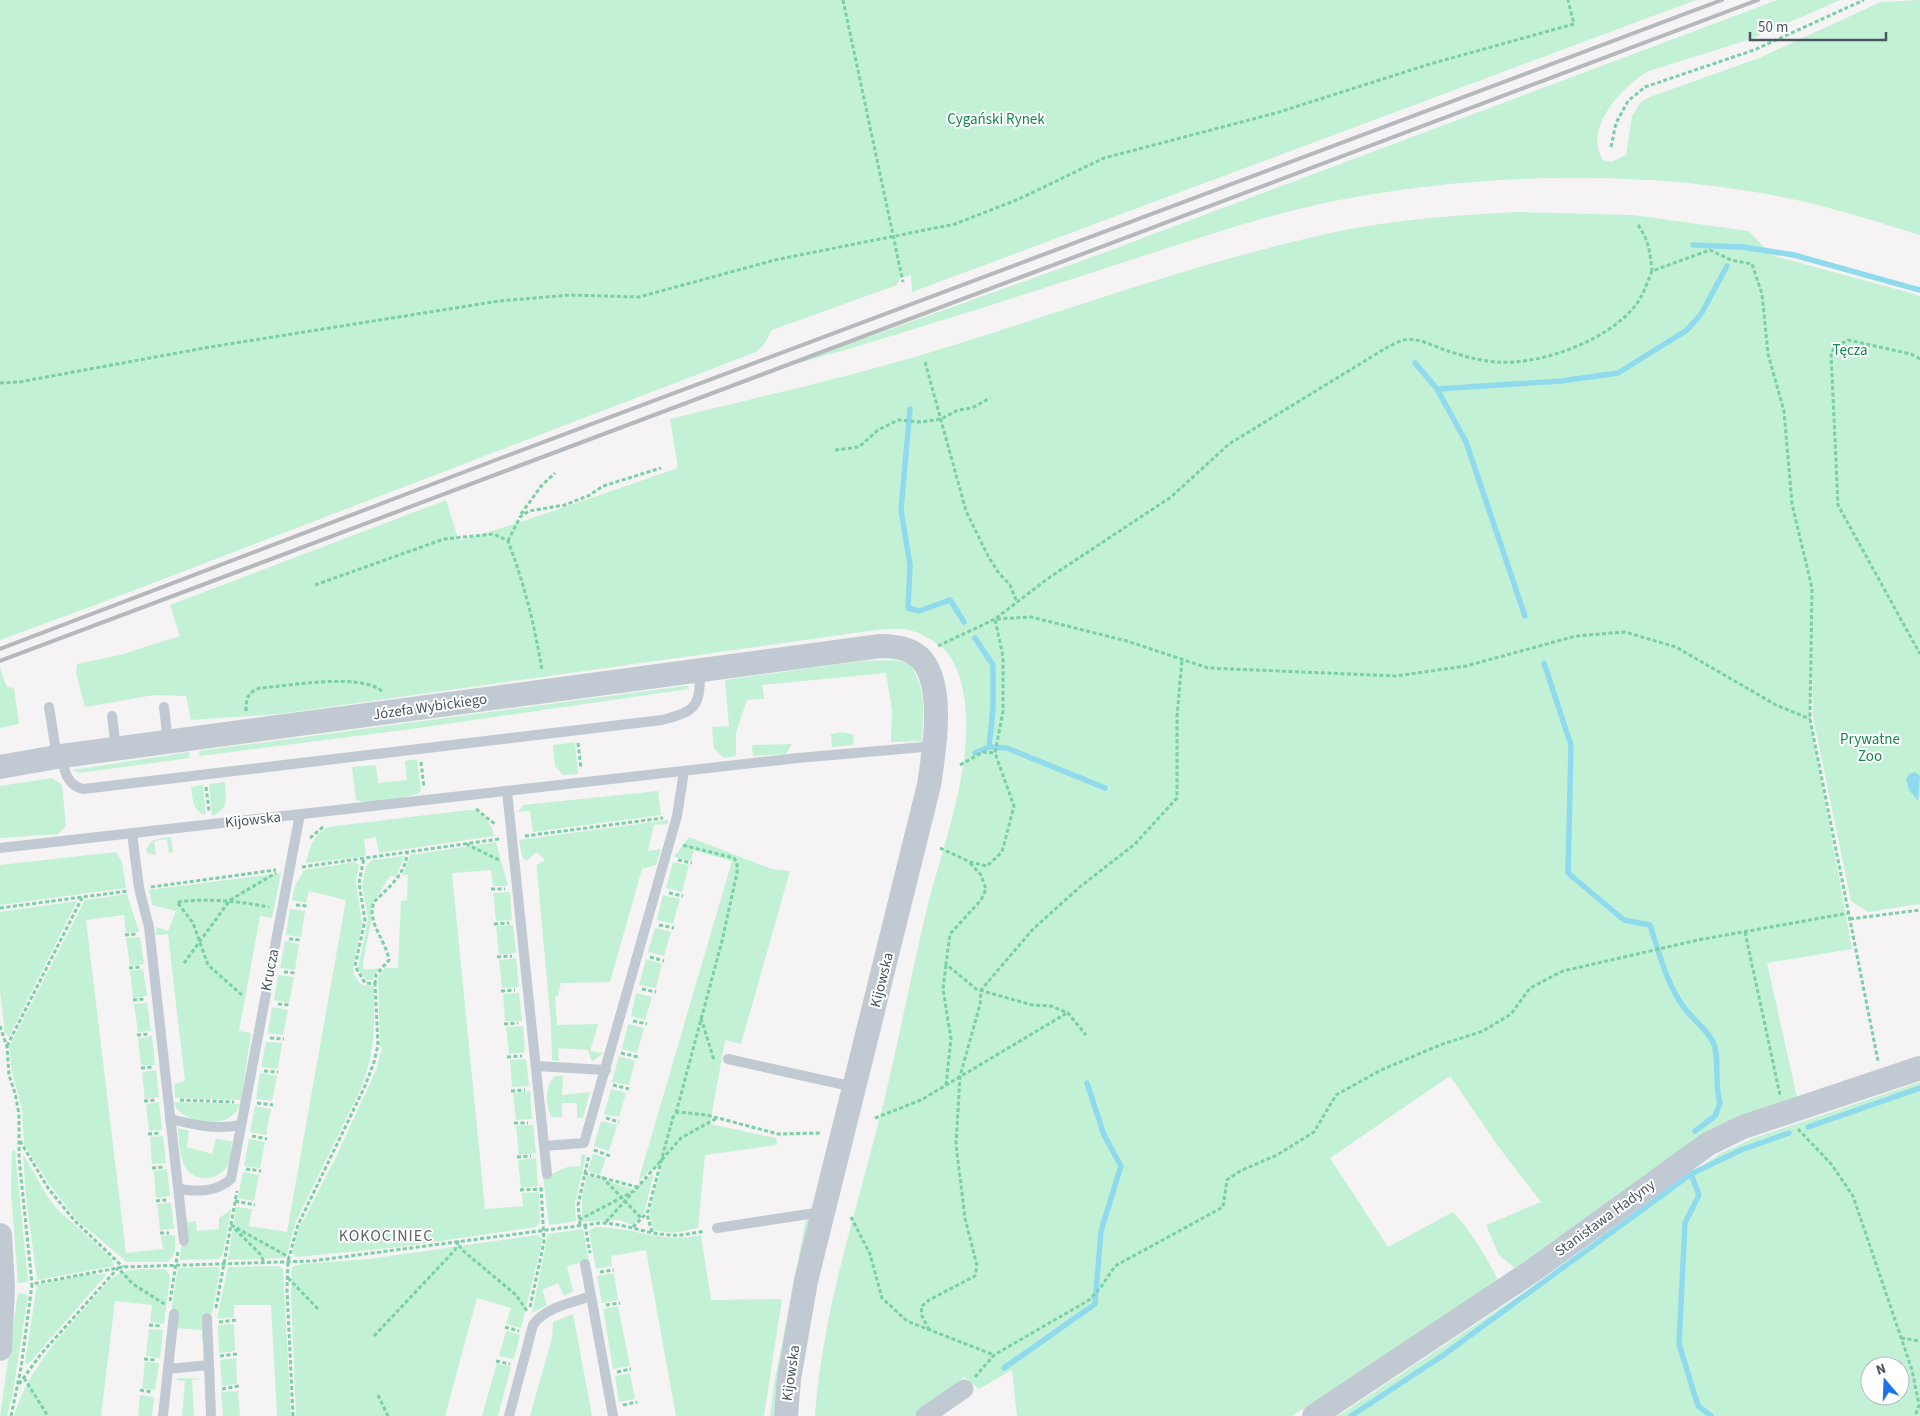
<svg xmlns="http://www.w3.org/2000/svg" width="1920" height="1416" font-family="'Source Sans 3',sans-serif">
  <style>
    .green { fill: #c3f1d5; fill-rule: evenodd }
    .water { fill: #90daee }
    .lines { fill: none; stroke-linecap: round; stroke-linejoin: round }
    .stream { stroke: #90daee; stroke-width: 5.5 }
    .path { stroke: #7ad0a6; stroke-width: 3; stroke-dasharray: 4 2.5; stroke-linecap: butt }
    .service { stroke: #c1cad2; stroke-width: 10 }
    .minor { stroke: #c1cad2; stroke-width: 19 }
    .tertiary { stroke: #c1cad2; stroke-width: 24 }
    .rail { stroke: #b5b8bd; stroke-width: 4 }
    .labels { text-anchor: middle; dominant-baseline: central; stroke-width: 4; stroke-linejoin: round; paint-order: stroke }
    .park-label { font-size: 15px; fill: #17864f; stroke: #fff }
    .street-label { font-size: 15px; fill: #4a5661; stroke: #fff }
    .neighbourhood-label { font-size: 16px; letter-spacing: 1px; fill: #5f6368; stroke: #fff }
  </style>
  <rect width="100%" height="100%" fill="#f5f3f3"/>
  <!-- green -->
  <g class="green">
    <polygon points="0,0 1696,0 912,292 911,275 900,278 897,285 772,330 763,346 756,352 106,601 0,640"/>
    <path d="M1777 0H1840L1751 39 1649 71C1623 85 1582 129 1603 160L1611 162 1626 155 1632 116 1641 102 1650 97 1759 58 1881 2 1920 0V235C1881 223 1841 210 1801 201 1655 168 1481 172 1334 201 1253 218 1175 246 1097 271 992 305 888 338 782 368L1095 256Z"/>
    <path d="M1519 212 1633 215 1749 231 1771 255 1918 295 1920 297V904L1868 912 1851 901 1813 717 1812 672 1810 719 1852 949 1767 963 1797 1097 1638 1180 1515 1268 1499 1255 1486 1225 1541 1202 1498 1146 1450 1076 1330 1158 1388 1247 1453 1212C1471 1231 1486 1257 1498 1280L1292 1416H1017L1012 1370 979 1389 964 1377 914 1416H815C822 1316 854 1218 879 1121 897 1051 910 979 927 908 945 837 988 731 953 661 945 645 920 631 903 629 892 628 879 630 868 631L279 714 191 720 186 696 154 695 85 707 76 673 77 664 120 655 180 636 170 605 446 500 459 541 527 520 678 468 670 419C759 397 850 377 938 350 1072 309 1203 260 1340 231 1399 219 1459 215 1519 212Z"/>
    <path d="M894 660 910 664C927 691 923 711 922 741L891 742 892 710 886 673 762 685 764 699 747 700 736 733V756L724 758 714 749 712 727 729 726 725 680 862 661Z"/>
    <polygon points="0,668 7,687 14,688 19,724 0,728"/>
    <polygon points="684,686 688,686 689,689 404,730 200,756 199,751"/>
    <polygon points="843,732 854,735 853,745 832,747 831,734"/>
    <polygon points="575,742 578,774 563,775 555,766 553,745"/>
    <polygon points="792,744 786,754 753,756 752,745"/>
    <polygon points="189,752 190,758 79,773 72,770"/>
    <path d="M417 759 421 791 419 793C402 799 373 806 356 800L352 767 376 765 378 783 407 780 405 761Z"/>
    <polygon points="52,778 62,785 66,826 58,834 0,838 0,786"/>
    <path d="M225 782C226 799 229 809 212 816L209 784Z"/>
    <path d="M203 785 206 815C192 811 193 799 191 787Z"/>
    <polygon points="658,791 661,815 533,832 530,811 518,812 523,805"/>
    <path d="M468 810C483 811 492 823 494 836L379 853 376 837 364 839 366 856 306 863C310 846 313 836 328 827Z"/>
    <polygon points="668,820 668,824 654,825 648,851 661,849 656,865 642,869 610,982 561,983 558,996 555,997 557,1025 598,1024 590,1051 603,1053 592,1062 588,1050 558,1048 559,1061 552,1060 551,1025 537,870 537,865 545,860 537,852 526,861 522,856 519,840"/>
    <polygon points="171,837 173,852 169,853 167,839 154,841 156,855 147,853 146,849 153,840"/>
    <polygon points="689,837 772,869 790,871 741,1044 725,1040 710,1124 776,1138 777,1145 705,1155 698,1228 673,1233 653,1230 649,1211 661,1169 654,1166 638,1182 732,861 694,850 691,861 674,857"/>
    <polygon points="496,842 508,886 493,886 491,870 452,873 485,1209 523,1206 522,1193 539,1192 540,1223 536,1227 400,1247 296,1257 292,1253 298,1231 337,1155 377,1068 382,1048 380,1045 378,976 385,968 398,968 401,901 407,900 408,875 403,875 410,855"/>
    <polygon points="116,852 122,862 126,888 0,905 0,865"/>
    <polygon points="405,856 396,876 390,876 371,906 371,922 363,962 364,970 380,968 374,975 373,980 366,980 358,968 368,919 362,885 366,866 372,860"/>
    <path d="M355 862 359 865 356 882 362 924 353 966 354 974 360 984 374 987C374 1027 376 1047 362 1086L296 1221 286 1258 228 1260 236 1207 252 1209 249 1226 287 1232 346 900 309 891 306 903 292 900 295 886 304 870Z"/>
    <polygon points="673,862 689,865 682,892 666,888"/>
    <polygon points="281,873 272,918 260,916 239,1031 251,1033 241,1100 175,1098 174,1084 185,1081 168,934 156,935 156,927 168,931 176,911 152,905 149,890"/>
    <polygon points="510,892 512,920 496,921 493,893"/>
    <polygon points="127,894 139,932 126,933 124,915 86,920 126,1253 163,1249 161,1236 175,1235 175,1253 168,1262 127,1262 77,1220 50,1185 24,1144 22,1109 12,1072 9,1047 85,900"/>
    <polygon points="663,895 680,899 673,924 657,920"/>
    <polygon points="77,901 9,1037 5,1033 0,991 0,912"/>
    <polygon points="290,909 305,911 301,937 286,935"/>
    <polygon points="513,925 516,953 499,955 496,926"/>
    <polygon points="655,928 671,932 664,956 648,952"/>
    <polygon points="140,937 144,964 130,966 126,938"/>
    <polygon points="285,941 299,944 295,970 280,968"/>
    <polygon points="516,958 519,987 502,988 499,960"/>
    <polygon points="646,959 662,964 656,988 639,985"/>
    <polygon points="143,969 147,996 133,998 130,971"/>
    <polygon points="278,975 294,977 289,1003 274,1000"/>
    <polygon points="519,993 522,1021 505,1021 503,994"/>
    <polygon points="636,993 652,997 645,1020 631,1016"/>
    <polygon points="147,1003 151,1031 138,1032 134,1004"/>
    <polygon points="272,1007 288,1010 283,1035 268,1033"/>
    <polygon points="628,1024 644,1028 637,1053 622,1049"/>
    <polygon points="523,1026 525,1052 509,1054 506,1027"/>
    <polygon points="152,1036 155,1065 141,1065 138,1038"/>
    <polygon points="266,1042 282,1043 278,1069 261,1067"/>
    <polygon points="619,1056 635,1061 629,1085 612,1082"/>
    <polygon points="526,1059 529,1086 512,1087 510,1060"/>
    <polygon points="156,1070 159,1097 145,1099 142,1072"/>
    <polygon points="260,1073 277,1076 272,1101 256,1099"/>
    <path d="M555 1076H563L562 1095 590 1092 583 1118H577V1103H562V1117H552C545 1107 545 1084 555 1076Z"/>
    <path d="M1920 1082V1416H1338L1538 1283 1719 1154 1754 1138ZM1870 1366H1900V1396H1870Z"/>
    <polygon points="611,1089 626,1093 619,1117 604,1114"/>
    <polygon points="530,1091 532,1119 516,1120 513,1093"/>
    <polygon points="159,1102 162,1130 149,1131 146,1104"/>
    <path d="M174 1102 240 1104C232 1133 178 1123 174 1102Z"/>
    <polygon points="255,1106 271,1109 266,1135 250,1132"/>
    <polygon points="601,1121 617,1125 609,1151 594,1146"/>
    <polygon points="533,1125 536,1153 519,1155 516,1126"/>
    <path d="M178 1128 189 1131 187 1147 212 1154 216 1139 232 1141C231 1151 232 1161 226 1168 216 1181 193 1182 185 1167 179 1156 179 1140 178 1128Z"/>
    <polygon points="163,1136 166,1163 152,1164 150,1137"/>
    <polygon points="249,1139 265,1142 260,1168 244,1166"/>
    <polygon points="15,1150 28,1282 18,1283 11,1191 12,1151"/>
    <polygon points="23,1154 47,1196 56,1208 112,1259 114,1266 37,1280 26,1197"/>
    <path d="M582 1154 586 1155 575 1204 576 1221 549 1225 543 1177C557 1174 566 1163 580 1167Z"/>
    <polygon points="593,1154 606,1158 600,1175 588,1171"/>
    <polygon points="536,1158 538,1186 521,1188 518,1160"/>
    <polygon points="167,1169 170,1196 156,1198 154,1171"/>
    <polygon points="243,1172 259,1175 254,1201 238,1198"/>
    <polygon points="654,1173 644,1213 633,1225 619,1220 582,1222 582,1196 587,1175 633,1189"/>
    <polygon points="171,1203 174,1229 160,1230 157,1204"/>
    <polygon points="231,1210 223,1253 219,1259 180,1260 181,1247 189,1244 187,1222 196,1221 197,1231 219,1229 219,1218"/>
    <polygon points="806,1219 817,1219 777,1416 770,1416 774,1384"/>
    <path d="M595 1227C634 1227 660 1244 701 1235L711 1300 782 1299 764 1416H676L646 1250 611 1256 612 1266 596 1269 589 1231Z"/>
    <polygon points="583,1229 589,1261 567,1266 573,1291 564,1296 558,1283 542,1290 547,1305 532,1313 548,1234"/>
    <polygon points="537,1235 542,1238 541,1247 521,1328 506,1324 511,1308 477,1298 445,1416 296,1416 291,1292 292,1267 302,1264 369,1259"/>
    <polygon points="279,1266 283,1269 291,1416 277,1416 271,1305 234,1305 234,1317 217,1319 228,1267"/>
    <polygon points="218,1267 220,1271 212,1313 203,1314 205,1342 202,1342 202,1330 177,1328 179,1313 171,1312 177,1272 179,1268"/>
    <path d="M165 1269 170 1276 164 1324 150 1322 152 1305 115 1301 101 1416H14C30 1362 74 1322 110 1280 124 1266 146 1270 165 1269Z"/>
    <polygon points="614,1273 618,1300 602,1303 597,1276"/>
    <polygon points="107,1274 28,1364 25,1363 37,1285 84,1275"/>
    <polygon points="18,1293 28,1295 13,1392 7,1416 0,1416"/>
    <polygon points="618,1306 630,1366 613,1369 603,1309"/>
    <polygon points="573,1314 592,1416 530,1416 552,1338 553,1322"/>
    <polygon points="234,1324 235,1351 219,1353 218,1325"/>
    <polygon points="149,1329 163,1330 160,1358 146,1356"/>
    <polygon points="506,1331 520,1335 514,1359 499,1356"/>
    <polygon points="236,1358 237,1384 222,1386 220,1360"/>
    <polygon points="145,1362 159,1363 155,1390 142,1388"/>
    <polygon points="497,1363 511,1367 498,1416 482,1416"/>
    <polygon points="630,1373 635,1399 619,1402 615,1376"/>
    <polygon points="180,1378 204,1379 192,1380 194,1416 182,1416 185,1381 174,1380"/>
    <polygon points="238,1391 240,1416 223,1416 221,1392"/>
    <polygon points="140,1395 154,1397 152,1416 138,1416"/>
  </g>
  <!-- water -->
  <polygon class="water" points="1915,772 1920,776 1918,801 1909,790 1906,779 1909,774"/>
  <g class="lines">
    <!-- stream -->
    <g class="stream">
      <polyline points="1693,245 1742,247 1794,255 1920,290"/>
      <polyline points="1415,363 1437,389 1466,442 1525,616"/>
      <polyline points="1437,389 1561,381 1618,373 1687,330 1701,314 1727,266"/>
      <polyline points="910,409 901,510 910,565 908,608 919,611 950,600 964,622"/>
      <polyline points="975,638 993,665 993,709 989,747 975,753"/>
      <path d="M1544 663 1571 745 1568 873 1624 920 1650 925C1659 952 1667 987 1686 1010 1695 1021 1706 1029 1713 1042 1720 1056 1714 1085 1720 1103L1715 1116 1695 1131"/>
      <polyline points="989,747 1007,748 1105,788"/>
      <polyline points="1808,1127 1920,1088"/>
      <polyline points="1691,1174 1699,1195 1685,1223 1679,1344 1698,1406 1711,1416"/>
      <polyline points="1004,1368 1095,1304 1101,1231 1121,1166 1104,1135 1087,1083"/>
      <polyline points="1351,1416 1442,1356 1691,1174 1741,1150 1789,1133"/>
    </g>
    <!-- path -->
    <g class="path">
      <polyline points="843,0 903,282"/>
      <polyline points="1611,147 1616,123 1628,101 1645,87 1754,50 1864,0"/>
      <path d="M1638 225C1649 240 1650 253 1652 271"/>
      <polyline points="1920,359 1911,354 1848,340 1835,347 1831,353 1838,505 1920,654"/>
      <polyline points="925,362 966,511 988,556 998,572 1010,585 1017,602"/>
      <polyline points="0,383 19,382 210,347 499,301 570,295 639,297 775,260 955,224 1019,199 1104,158 1276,113 1430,64 1574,24 1568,0"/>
      <polyline points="835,450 859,447 878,430 898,420 921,422 941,419 958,410 972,408 990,398"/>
      <polyline points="521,514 542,485 555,473"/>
      <polyline points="508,541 520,517 529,511 565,505 590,495 603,486 661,468"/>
      <path d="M315 585 444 539 494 534 508 541C524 583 535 626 542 671"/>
      <polyline points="938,646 995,619 1031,617 1127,641 1208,668 1396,676 1466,666 1576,636 1625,632 1676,647 1776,705 1810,719"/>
      <path d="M246 711C246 698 248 692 260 688 289 686 362 672 383 692"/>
      <polyline points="578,743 581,769"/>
      <polyline points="421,762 424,788"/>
      <polyline points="960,765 983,752 995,753"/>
      <polyline points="206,787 209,811"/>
      <polyline points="476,809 496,825"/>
      <polyline points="525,836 663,818"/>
      <polyline points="310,838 324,826"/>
      <polyline points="466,844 501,861"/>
      <path d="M940 848 970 862 987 866 1002 852 1014 806 995 753 1003 711V657L995 619 1050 577 1171 497 1229 444 1386 348C1391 346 1398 341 1404 340 1418 337 1435 347 1448 351 1463 356 1481 361 1497 362 1541 365 1607 341 1635 306 1643 296 1647 283 1652 271L1710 250 1731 260 1752 264 1762 294 1768 354 1784 411 1792 504 1812 588 1810 719 1878 1061"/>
      <polyline points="678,860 692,863"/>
      <polyline points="970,863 981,875 986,889 981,900 950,934 946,964 976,989 1032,1005 1051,1006 1068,1013 1086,1035"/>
      <polyline points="302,867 499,839"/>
      <polyline points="151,887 276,870"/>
      <polyline points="491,889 505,889"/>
      <polyline points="669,893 683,896"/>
      <polyline points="296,905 307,906"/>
      <polyline points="0,908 128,891"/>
      <polyline points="1850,919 1920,910"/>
      <polyline points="494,924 509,923"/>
      <polyline points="659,925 674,928"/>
      <polyline points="1745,932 1780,1095"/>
      <polyline points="125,935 137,934"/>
      <polyline points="289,939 301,940"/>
      <polyline points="497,957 512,956"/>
      <polyline points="650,957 664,961"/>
      <polyline points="184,963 230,900 276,873"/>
      <polyline points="129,968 141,967"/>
      <polyline points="284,972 296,973"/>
      <path d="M375 984 376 975 389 960C386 940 366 922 374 902 388 888 407 873 407 852"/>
      <polyline points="642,989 656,992"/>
      <polyline points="501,991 515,990"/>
      <path d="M242 995 208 965 193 923 177 902C209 898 237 901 269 907"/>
      <polyline points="133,1000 145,999"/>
      <polyline points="278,1004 290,1005"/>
      <polyline points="701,1018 714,1060"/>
      <polyline points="633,1021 647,1024"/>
      <polyline points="504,1024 518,1023"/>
      <polyline points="0,1026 7,1047 9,1075 15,1093 19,1114 19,1158 32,1284"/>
      <polyline points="137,1035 149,1034"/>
      <polyline points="270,1038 284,1039"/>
      <polyline points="7,1046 82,898"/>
      <polyline points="621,1053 638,1057"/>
      <polyline points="507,1057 522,1056"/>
      <polyline points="141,1068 153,1067"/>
      <polyline points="264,1071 278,1072"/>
      <polyline points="613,1085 629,1089"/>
      <polyline points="946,1085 951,1039 943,989 946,965"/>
      <polyline points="511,1091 525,1090"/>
      <polyline points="180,1100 234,1102"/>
      <polyline points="144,1101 156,1100"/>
      <polyline points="257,1103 273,1105"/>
      <polyline points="676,1113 722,941 737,873 737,863 734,858 682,845"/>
      <polyline points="606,1118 619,1122"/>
      <polyline points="875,1118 921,1100 1067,1013"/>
      <polyline points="514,1123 528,1123"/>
      <polyline points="1798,1129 1832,1165 1853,1196 1912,1370 1919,1405 1915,1416"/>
      <polyline points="148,1134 160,1133"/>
      <polyline points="252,1136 267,1139"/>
      <polyline points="20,1141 48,1188 74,1220 123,1267"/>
      <polyline points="594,1150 610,1156"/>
      <polyline points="517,1157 531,1156"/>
      <polyline points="152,1168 164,1167"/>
      <polyline points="246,1169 261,1171"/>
      <polyline points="584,1173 637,1187"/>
      <polyline points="602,1177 642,1219"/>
      <polyline points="520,1190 542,1189"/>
      <polyline points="156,1201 166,1200"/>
      <polyline points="235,1201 255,1205"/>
      <polyline points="851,1217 870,1254 882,1298 907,1321 994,1355"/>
      <polyline points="579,1220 634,1191 681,1138 717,1118"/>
      <polyline points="606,1222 632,1193"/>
      <polyline points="231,1225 289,1257"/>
      <polyline points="580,1225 578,1205 589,1155"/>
      <polyline points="585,1225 590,1253"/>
      <polyline points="633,1227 646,1214"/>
      <polyline points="235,1229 260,1254 264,1262"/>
      <polyline points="652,1232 647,1214 673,1117 678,1112 707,1115 778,1134 822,1133"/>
      <polyline points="160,1233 169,1233"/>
      <polyline points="600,1272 614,1270"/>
      <polyline points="288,1278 319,1310"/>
      <polyline points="170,1301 178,1251"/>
      <polyline points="606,1305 620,1303"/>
      <polyline points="530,1307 544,1242 541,1185"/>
      <polyline points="216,1308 237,1191"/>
      <polyline points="219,1322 236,1320"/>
      <polyline points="149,1325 161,1326"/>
      <polyline points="505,1327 519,1331"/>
      <polyline points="929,1330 922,1316 921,1307 929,1300 975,1276 977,1266 965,1218 956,1145 960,1076 980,1005 981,990 1033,929 1081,886 1135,844 1177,798 1177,716 1182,660"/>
      <polyline points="374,1336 455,1250 458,1242 461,1249 516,1295 527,1311"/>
      <polyline points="1901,1338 1920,1341"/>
      <polyline points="220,1356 237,1354"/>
      <polyline points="144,1359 156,1360"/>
      <polyline points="496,1361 510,1364"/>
      <polyline points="617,1372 631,1369"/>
      <polyline points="975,1377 994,1355 1089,1300 1101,1287 1115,1266 1223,1207 1227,1180 1240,1171 1277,1155 1314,1132 1336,1095 1381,1070 1440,1045 1483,1031 1511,1014 1530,988 1563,971 1698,940 1849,913"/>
      <polyline points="24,1378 48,1416"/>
      <polyline points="19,1384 41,1354 118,1268 133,1284 166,1305"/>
      <polyline points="222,1389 239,1386"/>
      <polyline points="140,1390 152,1392"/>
      <polyline points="378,1395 388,1416"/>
      <polyline points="623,1405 637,1402"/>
      <path d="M11 1416 21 1368 32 1284 123 1267 312 1261 600 1223C624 1223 646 1234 670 1235 682 1236 693 1233 705 1231"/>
      <polyline points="293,1416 287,1289 288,1261 298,1225 365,1086 374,1062 378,1045 375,984 365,983 355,966 365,920 359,883 364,858"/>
    </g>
    <!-- service -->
    <g class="service">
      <polyline points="49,707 57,757"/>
      <polyline points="164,707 168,742"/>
      <polyline points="112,716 116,749"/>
      <path d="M62 756C64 771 67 785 83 789L662 720C698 711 700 705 700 670"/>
      <polyline points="507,791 547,1174"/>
      <polyline points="132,833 139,888 149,927 184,1241"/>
      <polyline points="0,848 798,758 935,746"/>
      <polyline points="728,1059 854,1087"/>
      <polyline points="536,1066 606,1070"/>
      <path d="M170 1119C195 1125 216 1130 240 1125"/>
      <polyline points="544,1146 584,1143 677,816 684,771"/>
      <path d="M179 1189C199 1192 216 1192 231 1179L300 814"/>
      <polyline points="717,1228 822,1212"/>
      <polyline points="585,1264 591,1296"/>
      <polyline points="207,1318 209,1365"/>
      <polyline points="168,1369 174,1314"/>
      <polyline points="163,1416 168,1369 209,1365 211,1416"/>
      <path d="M509 1416 533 1325C545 1307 572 1303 591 1296L613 1416"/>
    </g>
    <!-- minor -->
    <polyline class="minor" points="925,1416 964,1389"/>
    <!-- tertiary -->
    <g class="tertiary">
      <path d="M0 767 62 756 880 646C894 646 912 648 922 660 945 688 934 752 929 785L806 1281 789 1379 786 1416"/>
      <polyline points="0,1235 3,1288 0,1349"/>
      <polyline points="1314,1416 1532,1271 1708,1144 1743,1127 1920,1068"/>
    </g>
    <!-- rail -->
    <g class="rail">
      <polyline points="0,649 493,461 1722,0"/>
      <polyline points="0,661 1758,0"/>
    </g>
  </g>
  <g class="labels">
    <!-- park labels -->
    <g class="park-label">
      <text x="996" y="119">Cygański Rynek</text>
      <text x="1850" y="350">Tęcza</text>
      <text x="1870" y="739">Prywatne<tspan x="1870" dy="17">Zoo</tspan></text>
    </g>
    <!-- street labels -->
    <g class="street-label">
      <text transform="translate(430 707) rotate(-8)">Józefa Wybickiego</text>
      <text transform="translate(253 820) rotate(-6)">Kijowska</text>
      <text transform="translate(270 970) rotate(-79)">Krucza</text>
      <text transform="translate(882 980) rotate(-76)">Kijowska</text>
      <text transform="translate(1605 1218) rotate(-36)">Stanisława Hadyny</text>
      <text transform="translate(791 1373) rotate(-82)">Kijowska</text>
    </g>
    <!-- neighbourhood labels -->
    <g class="neighbourhood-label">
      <text x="386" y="1236">KOKOCINIEC</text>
    </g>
  </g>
  <!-- north arrow -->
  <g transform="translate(1885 1381) rotate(341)"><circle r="24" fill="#ffffff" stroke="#b7bbc0"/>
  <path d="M0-4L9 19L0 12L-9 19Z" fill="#1a73e8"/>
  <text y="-8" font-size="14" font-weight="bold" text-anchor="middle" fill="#4a5661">N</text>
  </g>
  <!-- scale -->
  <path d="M1750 32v8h136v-8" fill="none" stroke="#4a5661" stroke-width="2.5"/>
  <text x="1758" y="32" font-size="15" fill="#4a5661" stroke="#ffffff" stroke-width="4" paint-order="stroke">50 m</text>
</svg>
